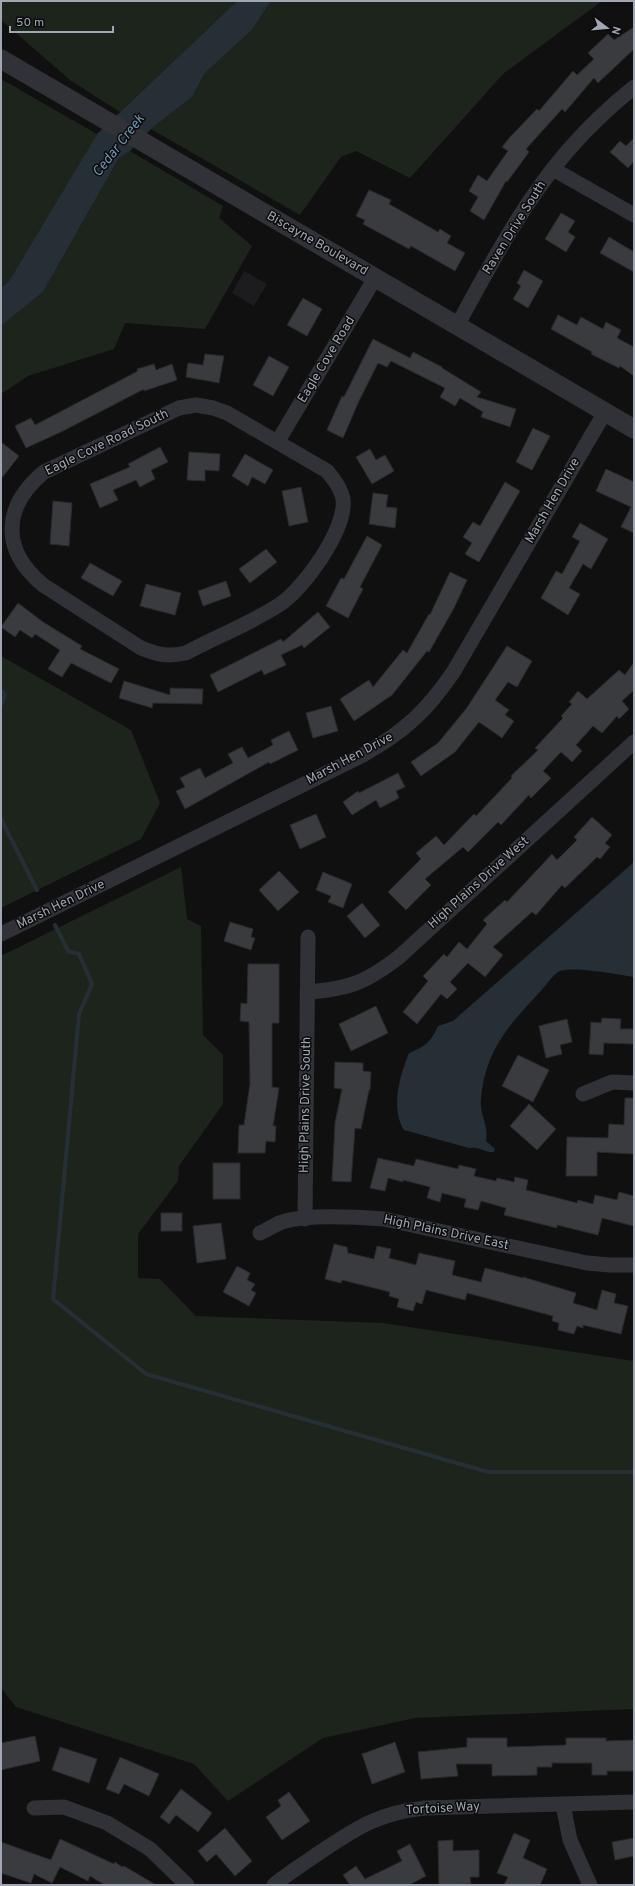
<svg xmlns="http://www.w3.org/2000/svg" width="635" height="1886" font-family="Overpass,sans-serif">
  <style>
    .built { fill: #1c1c1e }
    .green { fill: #1c241c }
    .water { fill: #262f35 }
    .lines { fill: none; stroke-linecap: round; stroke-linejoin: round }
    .stream { stroke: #262f35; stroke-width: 4 }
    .building { fill: #3a3b3f; stroke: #2a2a2e }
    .minor { stroke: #313237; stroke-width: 15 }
    .tertiary { stroke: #313237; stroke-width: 19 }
    .labels { text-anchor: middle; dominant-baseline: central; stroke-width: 3; stroke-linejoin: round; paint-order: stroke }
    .street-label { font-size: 13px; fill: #a0a7b3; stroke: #0b0b0c }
    .water-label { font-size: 14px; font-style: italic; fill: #7398b2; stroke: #0b0b0c }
  </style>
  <rect width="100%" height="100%" fill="#101011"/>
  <!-- built -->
  <polygon class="built" points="244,271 267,284 254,306 232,293"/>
  <!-- green -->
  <g class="green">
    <polygon points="1,1 237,1 120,112 70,80 1,20"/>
    <polygon points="271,1 602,1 503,74 410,178 356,151 341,157 300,215 151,129 192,97 205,73 252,30"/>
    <polygon points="1,79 97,134 9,281 1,288"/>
    <polygon points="130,151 223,206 219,218 252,246 205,329 125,323 114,349 28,376 1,394 1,326 43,292 119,158"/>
    <polygon points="1,656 131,730 160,803 141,839 1,908"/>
    <polygon points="181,867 187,919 201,926 203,1035 223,1055 223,1104 179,1166 178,1181 138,1234 138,1278 160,1279 196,1316 383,1323 634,1361 634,1709 415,1718 323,1738 228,1801 194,1764 16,1707 1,1688 1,956"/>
  </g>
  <!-- water -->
  <g class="water">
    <polygon points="237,1 271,1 252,30 205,73 192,97 151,129 130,151 119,158 43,292 1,326 1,288 9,281 97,134"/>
    <path d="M634 862V977C620 975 570 965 558 972 551 977 544 988 538 994 507 1027 485 1052 481 1099 479 1113 489 1126 486 1141L495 1149 494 1152C484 1153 481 1146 469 1148L404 1130C390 1107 400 1076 409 1053 426 1046 430 1043 438 1026L453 1021Z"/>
  </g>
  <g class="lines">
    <!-- stream -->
    <g class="stream">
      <polyline points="1,690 5,695 1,705"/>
      <polyline points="1,819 37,890"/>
      <polyline points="55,925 68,951 79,954 92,984 79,1014 53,1299 146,1374 488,1472 634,1472"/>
    </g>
  </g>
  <!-- building -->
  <g class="building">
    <polygon points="634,27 634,49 598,83 594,78 565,112 562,109 526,149 529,152 507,182 506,181 484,220 470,211 478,197 469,191 478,175 487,181 508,151 502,147 510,137 537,109 539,111 573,71 577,75 594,59 588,53 608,34 614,40"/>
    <polygon points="634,138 634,161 628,168 610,152 620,141 626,146"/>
    <polygon points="369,190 391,200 389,204 438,232 440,229 451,236 447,243 465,253 455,271 411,246 409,249 363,224 365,220 356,216"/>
    <polygon points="561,213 575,221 568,232 575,237 566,252 545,239"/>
    <polygon points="609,237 634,252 634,272 600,253"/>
    <polygon points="524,270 543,281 528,308 513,299 521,286 517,283"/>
    <polygon points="303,298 322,309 307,336 287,325"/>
    <polygon points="558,315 577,325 581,317 603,329 606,322 621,330 617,338 634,347 634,376 620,366 619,368 591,354 592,352 551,329"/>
    <polygon points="373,339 410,358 413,352 442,367 442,368 481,392 477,397 516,409 510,427 481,417 483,412 460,398 455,406 440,397 445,388 391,361 387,367 378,363 358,403 343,438 327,430 342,396 344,397"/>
    <polygon points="205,354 224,356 219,383 186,377 188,363 203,365"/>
    <polygon points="269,356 289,367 273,396 253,385"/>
    <polygon points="154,364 156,370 172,364 177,380 144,391 144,389 63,431 26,448 15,426 31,418 35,425 138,371 137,369"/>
    <polygon points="533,428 550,436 532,470 516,462"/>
    <polygon points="1,442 19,456 1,479"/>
    <polygon points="160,447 168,462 151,470 155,479 140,487 136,480 113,490 118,500 100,508 90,484 130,467 128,464"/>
    <polygon points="370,449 376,460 385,455 394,471 372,484 356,457"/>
    <polygon points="189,452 220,454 219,471 205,470 205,481 187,480"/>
    <polygon points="245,454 273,470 265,484 252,477 248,486 232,476"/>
    <polygon points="606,469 634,482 634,533 621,527 631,507 596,491"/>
    <polygon points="505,482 520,491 479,562 465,554 472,543 463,537 473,522 480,526"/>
    <polygon points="301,487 308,522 289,526 282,491"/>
    <polygon points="373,493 388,495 386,507 397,508 395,528 369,524"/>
    <polygon points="53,501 72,503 69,546 50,544"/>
    <polygon points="580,523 608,539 591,569 583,564 569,588 580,594 568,615 541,598 556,571 562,574 580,541 572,537"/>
    <polygon points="367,536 382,545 360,587 363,589 348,618 326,606 341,578 344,579"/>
    <polygon points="266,549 277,562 250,583 239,569"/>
    <polygon points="90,563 122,581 113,596 81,578"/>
    <polygon points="450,572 467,580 454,608 429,652 427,651 392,695 354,721 340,699 369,680 373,687 403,650 407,653 429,614 430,615"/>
    <polygon points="226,581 231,596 203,606 198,591"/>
    <polygon points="146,584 181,593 175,615 140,606"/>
    <polygon points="18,603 43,622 82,646 80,649 119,669 111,683 71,663 62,677 48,669 60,650 35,634 32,638 20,630 15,637 1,627"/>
    <polygon points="318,612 330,627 304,648 302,645 281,655 286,665 264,675 262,670 218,692 210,675 281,639 283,642"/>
    <polygon points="507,646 532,661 517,687 508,682 495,700 509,710 505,715 514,721 502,738 479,722 455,752 421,776 411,762 438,743 466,709"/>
    <polygon points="634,662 634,690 622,701 629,709 619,719 617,716 602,733 593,726 576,745 582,751 572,762 561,752 543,771 551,778 531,798 529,795 501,825 498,822 468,852 463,847 425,879 431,885 406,910 388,892 421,859 416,853 436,836 444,845 474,814 476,816 512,778 511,776 538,750 535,748 563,718 561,716 572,704 569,702 578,691 587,699 619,670 625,675"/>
    <polygon points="124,681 170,695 170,688 203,689 202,704 153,703 152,708 119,698"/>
    <polygon points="331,706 338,731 313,738 306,713"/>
    <polygon points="289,731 298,750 270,764 269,762 185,809 176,791 185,787 180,778 200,768 205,778 233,763 228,754 242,747 248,758 273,745 271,740"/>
    <polygon points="398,773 405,787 396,791 399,798 380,808 376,800 352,815 343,802 358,791 359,793"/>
    <polygon points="316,814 326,837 300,849 290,825"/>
    <polygon points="592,817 612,835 605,843 610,847 600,859 597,857 565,888 562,885 536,915 532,912 493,947 503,955 485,977 468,963 450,982 457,989 447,999 441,994 417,1024 403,1012 428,981 423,976 444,954 447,957 459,942 467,949 487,924 483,920 505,900 507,902 552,854 557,860 577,840 574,837"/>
    <polygon points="279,871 299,892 278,911 259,890"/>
    <polygon points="323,872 352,884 343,908 328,902 331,896 316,890"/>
    <polygon points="362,903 380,925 365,938 347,916"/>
    <polygon points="230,922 253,929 251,937 255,938 251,950 224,941"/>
    <polygon points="248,964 279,964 279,1023 272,1023 272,1087 279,1088 273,1126 276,1126 275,1142 266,1141 265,1153 238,1153 239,1125 244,1125 250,1084 249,1022 240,1021 241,1003 247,1004"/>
    <polygon points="376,1006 388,1033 351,1051 339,1024"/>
    <polygon points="602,1018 621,1019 620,1029 634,1029 634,1044 604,1043 603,1055 589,1054 591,1022 601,1023"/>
    <polygon points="567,1019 572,1042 560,1045 562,1054 546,1058 539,1026"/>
    <polygon points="518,1055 549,1070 533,1102 502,1086"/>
    <polygon points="335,1062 363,1063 363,1071 371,1072 370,1090 369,1090 361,1129 355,1128 351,1182 332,1181 335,1123 342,1089 334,1088"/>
    <polygon points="625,1098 634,1098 634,1154 597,1152 597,1176 566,1176 567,1137 608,1138 609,1124 624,1125"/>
    <polygon points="529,1104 556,1129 537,1150 510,1126"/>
    <polygon points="378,1158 414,1166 416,1159 458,1169 459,1165 476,1169 474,1176 496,1181 497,1178 514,1182 515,1177 528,1180 526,1190 577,1203 578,1200 593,1204 595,1195 617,1200 619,1192 634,1196 634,1226 602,1218 598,1235 557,1225 557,1228 504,1215 506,1208 481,1201 478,1210 464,1207 466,1199 442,1193 440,1202 427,1198 430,1187 403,1180 403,1182 388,1178 385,1191 370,1188"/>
    <rect x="213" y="1163" width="27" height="36"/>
    <rect x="161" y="1213" width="21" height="18"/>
    <polygon points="221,1223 226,1259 197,1263 193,1226"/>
    <polygon points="334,1244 347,1247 348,1253 374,1259 377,1246 391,1249 389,1258 416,1265 419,1253 455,1261 452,1275 481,1282 485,1268 523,1278 523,1277 576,1293 573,1303 597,1310 602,1290 616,1294 614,1303 628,1306 621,1334 583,1325 583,1328 577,1326 574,1334 558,1330 559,1323 552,1321 553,1316 467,1293 465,1300 426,1290 422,1304 416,1302 413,1311 397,1307 399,1299 389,1296 390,1292 342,1280 341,1283 325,1279"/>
    <polygon points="237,1266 250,1273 247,1280 255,1284 251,1290 256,1293 249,1306 223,1292"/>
    <polygon points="35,1736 40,1761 1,1770 1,1743"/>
    <polygon points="467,1738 507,1738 507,1747 566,1745 566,1738 606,1738 606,1741 634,1740 634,1771 607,1771 607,1775 592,1775 592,1763 552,1763 552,1767 537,1767 537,1775 492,1776 492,1764 456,1764 458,1776 421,1779 418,1752 467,1747"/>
    <polygon points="395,1742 405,1772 372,1784 362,1754"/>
    <polygon points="60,1747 97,1759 89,1783 52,1770"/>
    <polygon points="120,1757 159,1774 149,1796 124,1784 119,1794 106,1789"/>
    <polygon points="181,1789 212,1813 198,1832 176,1815 169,1824 160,1817"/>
    <polygon points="289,1792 310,1821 282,1840 266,1817 281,1806 278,1800"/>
    <polygon points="225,1828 252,1861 235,1876 216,1854 207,1862 198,1851"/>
    <polygon points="514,1833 530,1840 523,1858 547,1869 540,1885 504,1885 508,1877 497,1873"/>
    <polygon points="634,1838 634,1856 615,1860 612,1842"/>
    <polygon points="60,1839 114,1864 115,1862 122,1867 124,1866 156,1885 105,1885 90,1876 88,1881 60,1867 52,1883 34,1874 31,1883 1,1873 1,1842 51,1860"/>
    <polygon points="453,1840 453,1851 479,1850 479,1877 470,1877 471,1884 439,1885 438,1841"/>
    <polygon points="410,1844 426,1876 409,1885 350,1885 343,1875 356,1866 365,1879 402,1861 397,1851"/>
  </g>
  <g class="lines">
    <!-- minor -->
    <g class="minor">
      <polyline points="553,169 634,215"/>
      <path d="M457 326C490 265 526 197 572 146 591 124 612 105 634 87"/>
      <path d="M196 405 213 408 227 413 327 471C334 479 341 488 343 499 347 529 303 590 279 605 251 623 216 637 186 653 167 657 159 655 141 648L43 585C1 550 2 507 44 472L179 408Z"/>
      <polyline points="278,441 375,278"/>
      <path d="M1 934 363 755C405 731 427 711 454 671L605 412"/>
      <path d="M307 992C349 989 365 983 399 957L634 742"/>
      <polyline points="583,1094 612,1082 634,1083"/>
      <polyline points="305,1219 308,937"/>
      <path d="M260 1233C267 1230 274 1225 282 1222 306 1214 358 1217 384 1219L587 1263 610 1265H634"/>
      <polyline points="563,1805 570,1840 590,1885"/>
      <polyline points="34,1808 64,1807 107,1823 150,1849 187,1885"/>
      <path d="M274 1885C287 1874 302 1865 316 1855 355 1829 377 1813 425 1808L634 1802"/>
    </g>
    <!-- tertiary -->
    <polyline class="tertiary" points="1,59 634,429"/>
  </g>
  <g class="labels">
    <!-- street labels -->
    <g class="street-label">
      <text transform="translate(515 228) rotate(-58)">Raven Drive South</text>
      <text transform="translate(317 244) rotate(30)">Biscayne Boulevard</text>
      <text transform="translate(327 360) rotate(-59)">Eagle Cove Road</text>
      <text transform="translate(107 443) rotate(-26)">Eagle Cove Road South</text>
      <text transform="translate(553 501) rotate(-60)">Marsh Hen Drive</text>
      <text transform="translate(350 759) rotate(-28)">Marsh Hen Drive</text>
      <text transform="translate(479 883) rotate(-42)">High Plains Drive West</text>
      <text transform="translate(61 905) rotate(-26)">Marsh Hen Drive</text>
      <text transform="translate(306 1105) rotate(-89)">High Plains Drive South</text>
      <text transform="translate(446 1233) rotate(12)">High Plains Drive East</text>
      <text transform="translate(443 1809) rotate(-3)">Tortoise Way</text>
    </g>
    <!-- water labels -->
    <g class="water-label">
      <text transform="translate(119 146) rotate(-52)">Cedar Creek</text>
    </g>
  </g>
  <!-- border -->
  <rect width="635" height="1886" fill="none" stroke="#a0a7b3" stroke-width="4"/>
  <!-- north arrow -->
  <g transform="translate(607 28) rotate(106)" stroke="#0b0b0c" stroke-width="3" paint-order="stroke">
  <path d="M0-3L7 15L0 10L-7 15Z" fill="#a0a7b3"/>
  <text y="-6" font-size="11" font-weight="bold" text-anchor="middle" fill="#a0a7b3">N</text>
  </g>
  <!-- scale -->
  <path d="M10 26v6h103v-6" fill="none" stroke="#a0a7b3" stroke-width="2"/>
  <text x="16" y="26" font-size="12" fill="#a0a7b3" stroke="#0b0b0c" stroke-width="3" paint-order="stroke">50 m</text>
</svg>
